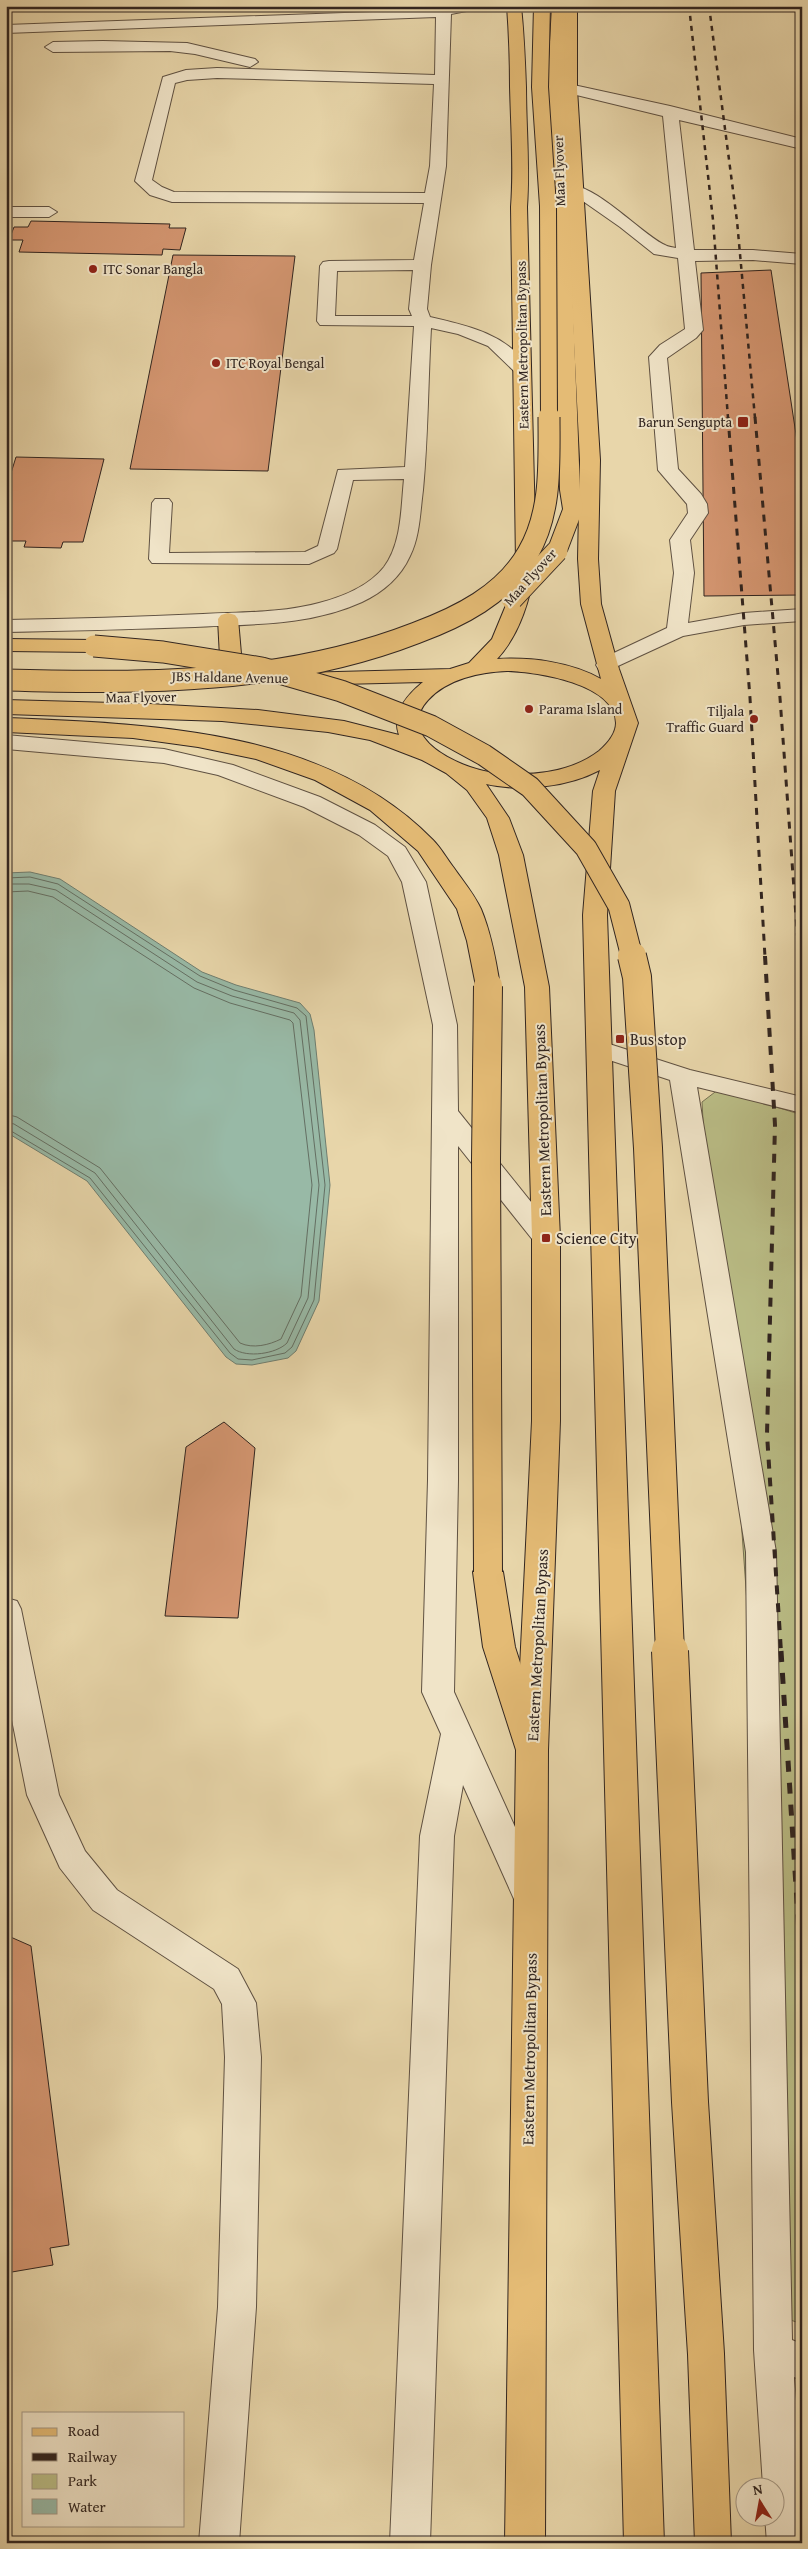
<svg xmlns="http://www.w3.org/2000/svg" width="808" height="2549" font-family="'Gentium Book Plus',serif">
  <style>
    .green { fill: #babd86; stroke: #767153 }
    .water { fill: #98b9a6; stroke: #6f7e70 }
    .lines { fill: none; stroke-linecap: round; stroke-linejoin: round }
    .shore { stroke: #646f63; stroke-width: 1 }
    .building { fill: #d49671; stroke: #312520 }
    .minor-casing { stroke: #5f5142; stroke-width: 2 }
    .major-casing { stroke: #312520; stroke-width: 2 }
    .highway-casing { stroke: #312520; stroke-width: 2 }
    .minor { fill: #f0e4c8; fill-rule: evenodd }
    .major { fill: #e4bb75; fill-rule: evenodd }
    .highway { fill: #e4bb75; fill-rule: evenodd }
    .rail-far3 { stroke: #312520; stroke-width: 2.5; stroke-dasharray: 5 5; stroke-linecap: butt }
    .rail-far2 { stroke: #312520; stroke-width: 3; stroke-dasharray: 7 7; stroke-linecap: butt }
    .rail-far1 { stroke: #312520; stroke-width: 4; stroke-dasharray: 9 9; stroke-linecap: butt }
    .rail { stroke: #312520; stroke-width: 5; stroke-dasharray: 11 11; stroke-linecap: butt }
    .highway-bridge-far3-casing { stroke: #312520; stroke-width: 18; stroke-linecap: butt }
    .highway-bridge-far2-casing { stroke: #312520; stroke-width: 23; stroke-linecap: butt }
    .highway-bridge-far1-casing { stroke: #312520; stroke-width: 30; stroke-linecap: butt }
    .highway-bridge-casing { stroke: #312520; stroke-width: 38; stroke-linecap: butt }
    .highway-bridge-far3 { stroke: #e4bb75; stroke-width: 16 }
    .highway-bridge-far2 { stroke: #e4bb75; stroke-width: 21 }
    .highway-bridge-far1 { stroke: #e4bb75; stroke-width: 28 }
    .highway-bridge { stroke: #e4bb75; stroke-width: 36 }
    .poi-dot { fill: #8f2418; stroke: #f0e4c8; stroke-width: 2 }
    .labels { text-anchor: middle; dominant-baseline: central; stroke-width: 4; stroke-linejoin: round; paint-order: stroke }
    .far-street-label { font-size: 14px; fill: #312520; stroke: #f0e4c8 }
    .far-poi-label { font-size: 14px; fill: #312520; stroke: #f0e4c8; text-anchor: start }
    .poi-label { font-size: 16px; fill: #312520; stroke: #f0e4c8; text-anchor: start }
    .street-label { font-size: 16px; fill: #312520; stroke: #f0e4c8 }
  </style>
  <rect width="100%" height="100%" fill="#e8d6aa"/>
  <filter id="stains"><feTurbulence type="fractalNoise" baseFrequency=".004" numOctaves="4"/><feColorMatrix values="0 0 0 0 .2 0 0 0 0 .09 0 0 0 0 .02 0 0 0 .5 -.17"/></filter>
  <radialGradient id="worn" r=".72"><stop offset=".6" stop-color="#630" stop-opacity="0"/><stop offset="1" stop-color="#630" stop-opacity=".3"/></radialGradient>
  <!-- green -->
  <polygon class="green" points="719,1089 802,1115 802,2324 782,2317 756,1729 733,1406 706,1176 702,1102"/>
  <!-- water -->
  <polygon class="water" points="30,872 60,879 202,972 236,985 300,1003 310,1014 314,1030 330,1185 319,1301 296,1351 288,1358 252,1365 236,1364 226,1357 87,1181 6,1132 6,873"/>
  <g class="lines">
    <!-- shore -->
    <g class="shore">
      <polyline points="6,878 30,877 58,884 200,976 234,990 297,1008 306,1016 325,1185 314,1300 292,1347 285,1353 252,1360 238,1359 230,1353 90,1178 6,1128"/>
      <path d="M6 884H29L56 890 197 982 232 996 294 1013 300 1020 319 1185 308 1298 287 1343C276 1354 247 1358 234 1349L95 1173 14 1124 6 1122"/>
      <path d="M6 892 28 891 53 897 194 988 230 1003 290 1020 293 1023 312 1185 301 1296 281 1339C269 1345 253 1349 240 1343L100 1168 17 1117 6 1114"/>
    </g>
  </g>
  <!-- building -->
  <g class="building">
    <polygon points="31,221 170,224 169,228 186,228 180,250 163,249 162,255 19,252 23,240 9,240 14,227 28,227"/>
    <polygon points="173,255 295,256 268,471 130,469"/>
    <polygon points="771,270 802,474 802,595 704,596 701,273"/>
    <polygon points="16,457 104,459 83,542 63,542 61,548 24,547 26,541 6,541 6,489"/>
    <polygon points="224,1422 255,1448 238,1618 165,1616 186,1447"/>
    <polygon points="6,1935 31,1946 69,2245 50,2248 53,2265 6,2273"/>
  </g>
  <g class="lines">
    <!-- minor casing -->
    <g class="minor-casing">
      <g id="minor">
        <path d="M436 6H479L477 9 451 14 446 166 431 265 427 309 430 317C469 326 506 334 530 368L527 372H515L488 346 458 334 431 328C428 382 428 437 423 490 420 512 420 536 410 556 400 578 383 592 362 602 310 626 250 624 195 627 132 629 69 631 6 632V620C72 619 137 617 203 614 241 612 282 613 319 603 342 597 369 586 384 567 402 543 401 507 404 479L353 480 337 549 334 553 309 564 152 563 149 559 152 503 155 499H169L172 503 169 553 305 552 318 546 338 470 405 467 414 326 320 325 317 321 320 266 323 262 329 261 414 260 424 203 172 202 150 195 135 181 163 77 186 70 217 68 435 75 436 17 6 33V25L427 10ZM217 78 434 84 430 166 425 193 174 192 162 187 152 180 175 83 187 80ZM413 270 409 309 412 316H335L337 271Z"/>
        <polygon points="103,41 187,43 255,59 258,62 250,67 195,54 170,51 53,52 45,47 53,42"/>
        <path d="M569 84 670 106 802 139V149L679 120 694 250H753L802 254V264L753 260 695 261 703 330 696 338 667 358 678 469 701 494 707 504 708 513 690 540 694 573 688 623 744 613 802 609V621L744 625 683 636 607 671 599 670 596 665 599 660 667 628 674 573 670 540 688 513 687 504 658 470 649 357 660 345 685 329 678 258 654 254 620 227 567 190 569 186C592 181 643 235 665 245 668 247 673 247 676 248L663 116 564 92 561 89 564 86Z"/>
        <polygon points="6,207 49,207 57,212 49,217 6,217"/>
        <polygon points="6,735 164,749 233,765 320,797 375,825 405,847 426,882 457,1025 458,1111 560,1238 556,1244 546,1247 536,1244 458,1146 458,1480 454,1692 547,1898 542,1908 530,1912 518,1908 463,1785 454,1836 430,2543 390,2543 420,1836 441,1734 422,1692 428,1480 433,1025 402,882 388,856 359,835 304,807 218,775 164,763 6,749"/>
        <polygon points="600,1041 690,1070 802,1097 802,1113 697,1087 776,1552 792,2340 802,2344 802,2380 794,2377 802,2473 802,2543 767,2543 765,2516 776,2516 776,2486 763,2486 754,2350 746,1552 670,1080 591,1054 587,1049 591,1044"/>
        <polygon points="6,1598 17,1601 21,1609 59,1795 85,1851 117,1890 238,1969 256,2003 261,2057 256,2307 239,2543 199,2543 218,2307 225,2057 222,2004 214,1989 93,1910 60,1868 27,1795 6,1690"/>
      </g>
    </g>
    <!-- major casing -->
    <g class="major-casing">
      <g id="major">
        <path d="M507 6H521C524 34 525 60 526 87 526 128 530 166 527 207L536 564C530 598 521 633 497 659 531 657 571 662 601 679L581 604 578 559 580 460 561 89 563 6H577V89L600 460 598 559 601 604 619 669 638 723 615 791 607 915 664 2543H624L583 915 593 791 600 770C568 787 522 792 486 784L509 818 523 855 549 987 560 1238V1421L548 1750 545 2543H505L516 1750 532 1421V1238L525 987 499 855 487 818 467 790 446 773 422 760 370 740 328 732 222 721 6 714V700L150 704 258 710 344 721 399 735C391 713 407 695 423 682L300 685 292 684 289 679 292 674 300 673 450 669 469 663 492 639 511 593 516 564 511 207C514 166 511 128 510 87 510 60 509 34 507 6ZM507 671C536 672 615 683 616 723 616 734 607 744 599 751 569 774 527 777 490 772 461 768 393 738 428 700 447 679 480 672 507 671Z"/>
        <polygon points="228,613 235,615 238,619 243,677 240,682 232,683 224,682 221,677 218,619 221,615"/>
      </g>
    </g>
    <!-- highway casing -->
    <g class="highway-casing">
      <g id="highway">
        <polygon points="552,6 566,6 564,77 580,490 583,509 567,551 564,555 550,555 547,551 563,509 560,490 548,77"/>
        <polygon points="6,639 94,640 101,642 105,646 101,650 94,652 6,651"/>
        <path d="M6 718C151 724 325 729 433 840 441 848 447 859 454 868 463 881 474 894 481 909 491 933 496 960 500 986L497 991 488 993 479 991 476 986 467 941 457 909 418 851 370 810 315 780 256 759 198 747 133 738 6 732Z"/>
        <polygon points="488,1561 499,1564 503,1572 515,1647 548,1750 543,1759 532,1762 521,1759 516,1750 483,1647 473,1572 477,1564"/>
      </g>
    </g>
    <!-- minor -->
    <use href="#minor" class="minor"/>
    <!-- major -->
    <use href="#major" class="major"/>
    <!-- highway -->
    <use href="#highway" class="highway"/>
    <!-- rail-far3 -->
    <g class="rail-far3">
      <polyline points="689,6 713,220 728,418"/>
      <polyline points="709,6 737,221 755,418"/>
    </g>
    <!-- rail-far2 -->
    <g class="rail-far2">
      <polyline points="728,417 750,698 765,957"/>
      <polyline points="755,417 780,698 799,957"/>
    </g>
    <!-- rail-far1 -->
    <g class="rail-far1">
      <polyline points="765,956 775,1125 767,1434 781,1652"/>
      <polyline points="799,956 802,998"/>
    </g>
    <!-- rail -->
    <polyline class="rail" points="781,1651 802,1980"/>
    <!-- highway-bridge-far3 casing -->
    <g class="highway-bridge-far3-casing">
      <polyline id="highway-bridge-far3" points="542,6 540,87 548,206 549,418"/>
    </g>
    <!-- highway-bridge-far2 casing -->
    <g class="highway-bridge-far2-casing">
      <g id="highway-bridge-far2">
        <polyline points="512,599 557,551"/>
        <polyline points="94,646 163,652 262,668 341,691 431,726 484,755 530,787 586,848 619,906 632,957"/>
        <path d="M6 680C145 684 285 684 416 633 459 617 504 595 528 553 552 512 549 463 549 417"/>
      </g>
    </g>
    <!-- highway-bridge-far1 casing -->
    <g class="highway-bridge-far1-casing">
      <g id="highway-bridge-far1">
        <polyline points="632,956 637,977 648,1148 670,1652"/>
        <polyline points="488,986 486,1160 488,1572"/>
      </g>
    </g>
    <!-- highway-bridge casing -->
    <g class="highway-bridge-casing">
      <polyline id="highway-bridge" points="670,1651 690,2102 706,2354 713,2543"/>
    </g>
    <!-- highway-bridge-far3 -->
    <use href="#highway-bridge-far3" class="highway-bridge-far3"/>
    <!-- highway-bridge-far2 -->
    <use href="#highway-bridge-far2" class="highway-bridge-far2"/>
    <!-- highway-bridge-far1 -->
    <use href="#highway-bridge-far1" class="highway-bridge-far1"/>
    <!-- highway-bridge -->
    <use href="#highway-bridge" class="highway-bridge"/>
  </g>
  <!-- markers -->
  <g class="poi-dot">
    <circle cx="93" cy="269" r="5"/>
    <circle cx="216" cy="363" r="5"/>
    <rect x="737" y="416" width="12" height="12" rx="2.5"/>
    <circle cx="529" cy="709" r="5"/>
    <circle cx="754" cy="719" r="5"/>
    <rect x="615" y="1034" width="10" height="10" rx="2.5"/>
    <rect x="541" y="1233" width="10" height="10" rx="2.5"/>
  </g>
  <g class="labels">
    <!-- far-street labels -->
    <g class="far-street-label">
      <text transform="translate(559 171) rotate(-92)">Maa Flyover</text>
      <text transform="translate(522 345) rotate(-91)">Eastern Metropolitan Bypass</text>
      <text transform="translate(530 577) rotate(-48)">Maa Flyover</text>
      <text transform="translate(230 677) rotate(1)">JBS Haldane Avenue</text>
      <text transform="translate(141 697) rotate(-1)">Maa Flyover</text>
    </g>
    <!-- far-poi labels -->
    <g class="far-poi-label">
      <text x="103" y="269">ITC Sonar Bangla</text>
      <text x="226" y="363">ITC Royal Bengal</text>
      <text x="732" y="422" text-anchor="end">Barun Sengupta</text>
      <text x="539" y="709">Parama Island</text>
      <text x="744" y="711" text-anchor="end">Tiljala<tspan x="744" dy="16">Traffic Guard</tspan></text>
    </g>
    <!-- poi labels -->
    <g class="poi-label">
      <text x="630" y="1039">Bus stop</text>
      <text x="556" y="1238">Science City</text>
    </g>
    <!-- street labels -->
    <g class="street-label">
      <text transform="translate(542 1120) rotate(-92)">Eastern Metropolitan Bypass</text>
      <text transform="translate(537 1645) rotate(-87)">Eastern Metropolitan Bypass</text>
      <text transform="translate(529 2049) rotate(-89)">Eastern Metropolitan Bypass</text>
    </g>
  </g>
  <!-- margin -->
  <rect width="808" height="2549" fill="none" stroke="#e8d6aa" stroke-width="25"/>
  <rect x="8" y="8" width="793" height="2534" fill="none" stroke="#312520" stroke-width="2.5"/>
  <rect x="12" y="12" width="783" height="2524" fill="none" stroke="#312520"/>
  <!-- legend -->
  <rect x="22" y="2412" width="162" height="115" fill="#f0e4c8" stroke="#a49885"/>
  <rect x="32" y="2428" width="25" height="8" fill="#e4bb75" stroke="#a49885"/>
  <text x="68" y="2436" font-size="15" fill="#312520">Road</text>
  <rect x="32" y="2453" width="25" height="8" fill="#312520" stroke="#a49885"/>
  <text x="68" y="2462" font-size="15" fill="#312520">Railway</text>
  <rect x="32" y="2474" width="25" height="15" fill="#babd86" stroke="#a49885"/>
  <text x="68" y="2486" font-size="15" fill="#312520">Park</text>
  <rect x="32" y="2499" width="25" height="15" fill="#98b9a6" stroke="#a49885"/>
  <text x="68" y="2512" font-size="15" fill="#312520">Water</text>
  <!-- north arrow -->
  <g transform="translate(760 2502) rotate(349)"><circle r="24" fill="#f0e4c8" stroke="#a49885"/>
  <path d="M0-4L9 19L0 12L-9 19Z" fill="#8f2418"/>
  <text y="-8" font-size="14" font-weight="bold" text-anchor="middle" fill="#312520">N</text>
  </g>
  <rect width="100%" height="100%" filter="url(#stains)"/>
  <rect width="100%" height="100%" fill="url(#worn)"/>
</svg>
